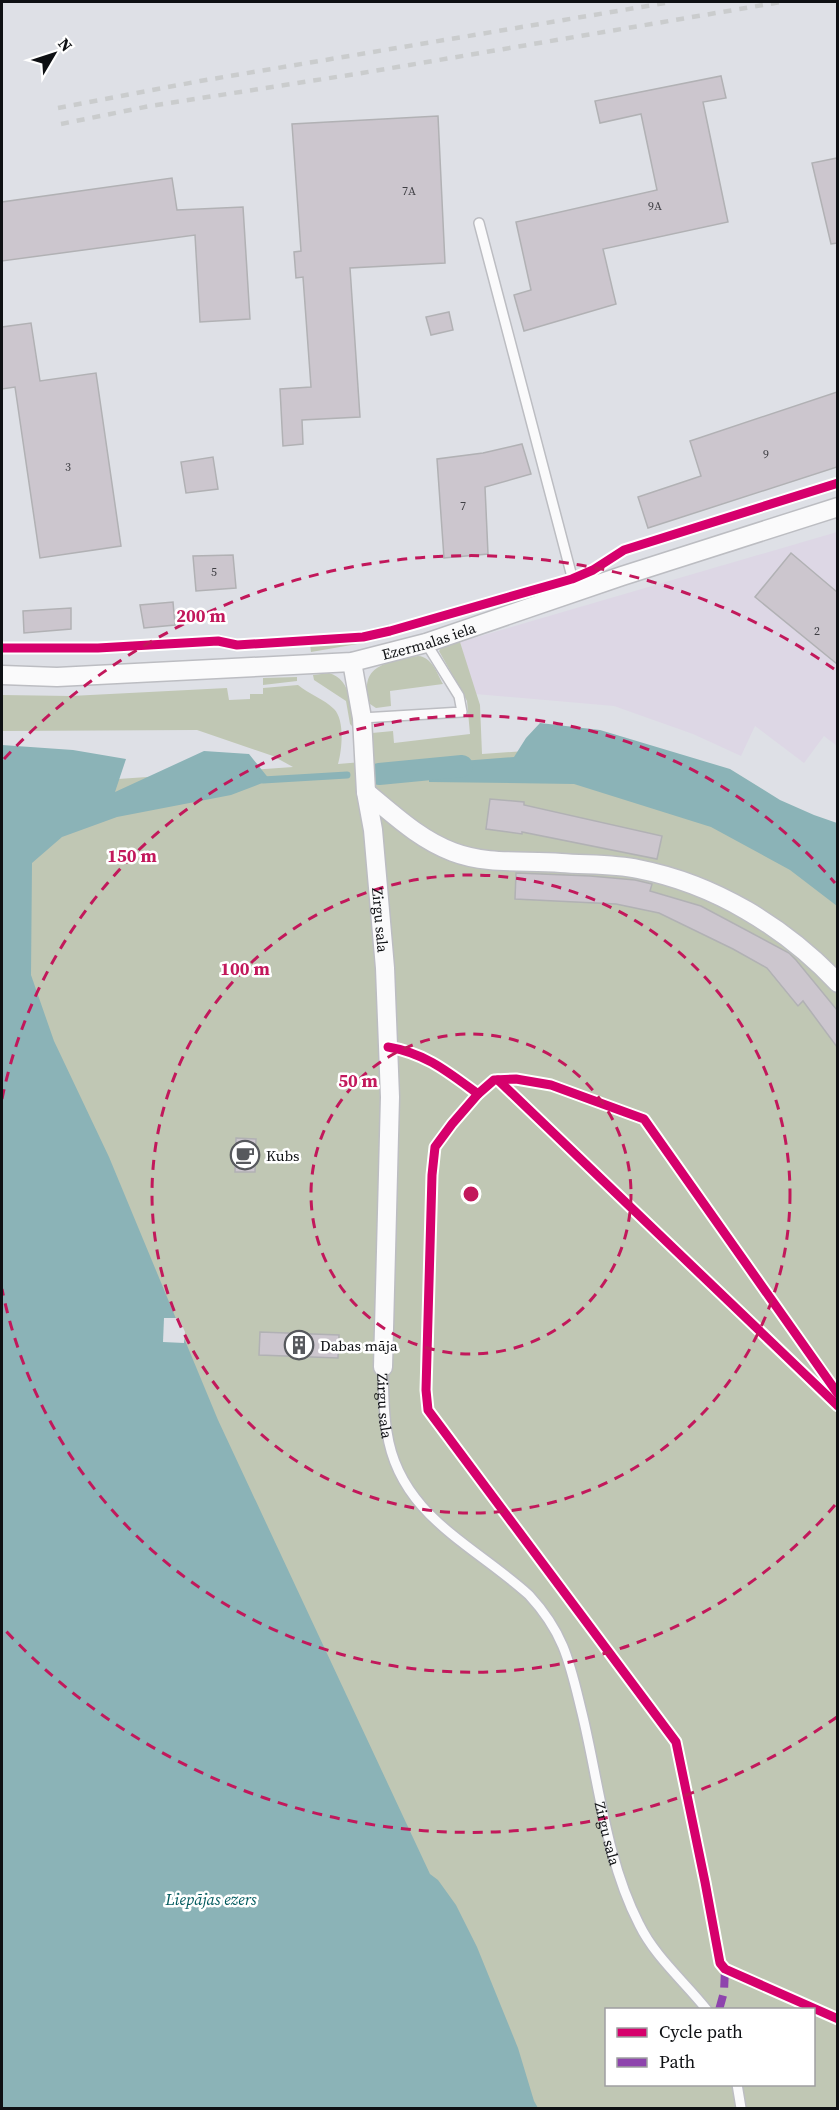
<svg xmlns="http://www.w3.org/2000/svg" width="839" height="2110" font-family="'Source Serif 4',serif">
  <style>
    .commercial { fill: #ddd7e5 }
    .green { fill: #c0c7b4; fill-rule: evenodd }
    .water { fill: #8bb3b7 }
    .pier { fill: #dee0e6 }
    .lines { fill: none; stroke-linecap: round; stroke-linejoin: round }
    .stream { stroke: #8bb3b7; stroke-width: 7 }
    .canal { stroke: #8bb3b7; stroke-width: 22 }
    .building { fill: #ccc6ce; stroke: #b1b1b4; stroke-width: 1.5 }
    .lane-casing { stroke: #bcbdc2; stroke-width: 12 }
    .street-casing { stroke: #bcbdc2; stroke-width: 21 }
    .lane { stroke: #fafafb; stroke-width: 9 }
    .street { stroke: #fafafb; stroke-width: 18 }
    .rail { stroke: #cacccd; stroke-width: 4.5; stroke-dasharray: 8 8; stroke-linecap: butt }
    .quiet { stroke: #8e44ad; stroke-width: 8; stroke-dasharray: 15 8; stroke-linecap: butt }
    .cycleway-casing { stroke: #fff; stroke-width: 13 }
    .cycleway { stroke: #d6006c; stroke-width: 9 }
    .ring { fill: none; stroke: #c2185b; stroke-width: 3; stroke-dasharray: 10 8 }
    .labels { text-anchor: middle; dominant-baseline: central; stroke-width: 5; stroke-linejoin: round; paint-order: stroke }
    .number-label { font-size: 12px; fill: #3e3e43 }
    .street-label { font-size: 15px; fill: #0e1013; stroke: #fff }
    .poi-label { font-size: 15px; fill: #0e1013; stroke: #fff; text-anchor: start }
    .water-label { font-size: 16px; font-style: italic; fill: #00595d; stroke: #fff }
    .centre { fill: #c2185b; stroke: #fff; stroke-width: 3 }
    .ring-label { font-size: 18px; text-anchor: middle; font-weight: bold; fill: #c2185b; stroke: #fff; stroke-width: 5; stroke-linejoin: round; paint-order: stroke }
  </style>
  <rect width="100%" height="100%" fill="#dee0e6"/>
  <!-- commercial -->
  <polygon class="commercial" points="837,532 837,746 824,736 804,763 755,726 741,756 693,734 614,706 475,694 460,642"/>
  <!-- green -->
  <g class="green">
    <polygon points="363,640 363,643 311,652 310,645"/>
    <path d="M460 642 480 705 482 754 552 749 837 874V2108H2V787L293 767 273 756 197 730 2 731V695L71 696 227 688 229 700 250 699V694H263V688L298 685C309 694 324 699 334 709 345 720 342 750 338 764L374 761 372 733 393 731 394 743 470 734 467 701 439 651 443 645ZM606 2010H814V2084H606Z"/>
    <path d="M418 656C432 657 437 673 443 684L390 691 391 706 376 708 370 704C357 664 389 662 418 656Z"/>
    <path d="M329 673C352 680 351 707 353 727L350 724 346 701 314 680 313 675Z"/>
    <polygon points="297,677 297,681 263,685 263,678"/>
  </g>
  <!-- water -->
  <g class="water">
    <polygon points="540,723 600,730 730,769 780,800 814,815 837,823 837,906 790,870 711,827 574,784 429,782 429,774 436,763 514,757 526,738"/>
    <polygon points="2,745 73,750 126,759 115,792 204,751 249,754 270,780 231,795 117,817 62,837 32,863 31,975 54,1041 109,1157 218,1420 430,1874 438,1880 456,1905 477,1947 518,2048 534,2101 538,2108 2,2108"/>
  </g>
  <!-- pier -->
  <polygon class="pier" points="164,1318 179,1318 185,1332 184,1343 163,1342"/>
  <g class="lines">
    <!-- stream -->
    <polyline class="stream" points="263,780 347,775"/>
    <!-- canal -->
    <polyline class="canal" points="379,774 462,766"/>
  </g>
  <!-- building -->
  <g class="building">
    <polygon points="721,76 726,98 703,102 728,222 603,249 616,304 524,331 514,295 531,290 516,222 657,190 641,114 600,123 595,101"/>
    <polygon points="438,116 445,263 350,268 360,417 302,420 303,444 283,446 280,389 311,387 303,277 296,278 294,252 301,251 292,124"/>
    <polygon points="837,158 837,243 831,244 812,163"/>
    <polygon points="172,178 177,210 243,207 250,319 200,322 195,235 2,261 2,202"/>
    <polygon points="449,312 453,330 431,335 426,317"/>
    <polygon points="31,323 40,381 96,373 121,546 40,558 15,387 2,389 2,327"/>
    <polygon points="837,392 837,467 648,528 638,497 701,476 690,441"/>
    <polygon points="522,444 531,474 485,487 488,554 444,558 437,459 483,453"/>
    <polygon points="213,457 218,489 186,493 181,462"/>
    <polygon points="791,553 837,592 837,664 755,597"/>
    <polygon points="233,555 236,588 196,591 193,556"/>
    <polygon points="173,602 175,625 144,628 140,605"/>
    <polygon points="71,608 71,629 24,633 23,611"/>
    <polygon points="490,799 524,802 524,805 662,836 657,859 522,832 522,834 486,829"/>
    <polygon points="516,873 590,876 635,880 652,884 650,891 701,906 789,953 796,960 837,1010 837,1047 803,1001 798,1006 767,968 733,949 659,913 616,904 515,899"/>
    <polygon points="236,1138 256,1139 255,1172 235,1172"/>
    <polygon points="260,1332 339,1335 338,1358 259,1355"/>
  </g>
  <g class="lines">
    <!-- lane casing -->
    <g class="lane-casing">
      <g id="lane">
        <polyline points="479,223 576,592"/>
        <polyline points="362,718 462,712 459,696 426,643"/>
        <path id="s1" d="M383 1367C384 1389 383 1411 387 1432 399 1515 474 1545 529 1595 565 1634 570 1664 582 1713 599 1783 606 1860 639 1924 655 1957 684 1981 707 2010"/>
        <polyline points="737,2084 741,2108"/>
      </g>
    </g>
    <!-- street casing -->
    <g class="street-casing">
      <g id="street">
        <path id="s2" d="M352 662 362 718 366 792 373 830 385 968 390 1097 383 1367"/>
        <path id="s3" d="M2 675 57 677 352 662 426 643 622 576 838 507"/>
        <path d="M366 792C393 814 420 840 453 852 487 865 525 860 561 863 586 865 614 864 638 869 715 884 785 927 838 983"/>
      </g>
    </g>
    <!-- lane -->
    <use href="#lane" class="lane"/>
    <!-- street -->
    <use href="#street" class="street"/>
    <!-- rail -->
    <g class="rail">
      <polyline points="58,108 200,81 671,2"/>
      <polyline points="61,124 150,106 362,73 781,2"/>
    </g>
    <!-- quiet -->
    <polyline class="quiet" points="719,2010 724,1992 725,1969"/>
    <!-- cycleway casing -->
    <g class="cycleway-casing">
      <g id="cycleway">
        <polyline points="2,648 98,648 218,641 237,645 363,637 390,631 572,579 593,570 624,550 838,483"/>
        <path d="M388 1047C425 1053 448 1072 478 1094"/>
        <polyline points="498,1080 838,1406"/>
        <polyline points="838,1394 644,1119 551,1085 516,1079 494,1080 478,1094 452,1124 435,1147 432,1175 426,1390 428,1410 676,1742 705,1882 720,1963 725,1969 838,2019"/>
      </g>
    </g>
    <!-- cycleway -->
    <use href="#cycleway" class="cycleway"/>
  </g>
  <!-- distance rings -->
  <g class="ring">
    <circle cx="471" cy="1194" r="160"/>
    <circle cx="471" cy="1194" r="319"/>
    <path d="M835 1505A479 479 0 0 1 2 1289M2 1099A479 479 0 0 1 835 883"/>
    <path d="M837 1717A638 638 0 0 1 4 1629M4 759A638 638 0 0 1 837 671"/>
  </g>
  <!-- icons -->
  <defs>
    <g id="cafe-ring" transform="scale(1.5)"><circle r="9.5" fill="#fff" stroke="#57595d" stroke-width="1.5"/><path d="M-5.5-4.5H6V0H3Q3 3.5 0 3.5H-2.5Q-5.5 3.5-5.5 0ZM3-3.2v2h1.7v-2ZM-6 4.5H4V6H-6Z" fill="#57595d"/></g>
    <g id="building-ring" transform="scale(1.5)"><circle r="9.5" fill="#fff" stroke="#57595d" stroke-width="1.5"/><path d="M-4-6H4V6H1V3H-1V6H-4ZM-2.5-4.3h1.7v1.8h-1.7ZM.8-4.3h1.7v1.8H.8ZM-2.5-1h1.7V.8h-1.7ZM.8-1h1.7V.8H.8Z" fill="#57595d"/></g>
  </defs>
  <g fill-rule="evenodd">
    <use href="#cafe-ring" x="245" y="1155"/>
    <use href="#building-ring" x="299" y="1345"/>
  </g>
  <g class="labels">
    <!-- number labels -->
    <g class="number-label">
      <text x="409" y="191">7A</text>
      <text x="655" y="206">9A</text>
      <text x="766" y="454">9</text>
      <text x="68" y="467">3</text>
      <text x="463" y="506">7</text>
      <text x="214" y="572">5</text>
      <text x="817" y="631">2</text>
    </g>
    <!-- street labels -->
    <g class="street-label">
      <text stroke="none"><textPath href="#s3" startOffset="430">Ezermalas iela</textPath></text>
      <text stroke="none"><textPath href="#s2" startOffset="260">Zirgu sala</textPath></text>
      <text stroke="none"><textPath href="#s1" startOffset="39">Zirgu sala</textPath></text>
      <text stroke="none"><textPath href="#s1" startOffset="542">Zirgu sala</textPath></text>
    </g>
    <!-- poi labels -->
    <g class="poi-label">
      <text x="266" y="1155">Kubs</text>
      <text x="320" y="1345">Dabas māja</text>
    </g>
    <!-- water labels -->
    <g class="water-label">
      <text x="211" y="1899">Liepājas ezers</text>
    </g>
  </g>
  <circle cx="471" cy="1194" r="9" class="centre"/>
  <g class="ring-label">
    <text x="201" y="622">200 m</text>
    <text x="132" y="862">150 m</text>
    <text x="245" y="975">100 m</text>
    <text x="358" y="1087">50 m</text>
  </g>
  <!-- border -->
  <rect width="839" height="2110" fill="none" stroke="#0e1013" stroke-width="6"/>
  <!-- legend -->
  <rect x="605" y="2008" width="210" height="78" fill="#ffffff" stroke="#9f9fa1" stroke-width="1.5"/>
  <rect x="617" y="2028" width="30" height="9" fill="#d6006c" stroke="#9f9fa1" stroke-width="1.5"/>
  <text x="659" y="2038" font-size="18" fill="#0e1013">Cycle path</text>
  <rect x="617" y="2058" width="30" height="9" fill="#8e44ad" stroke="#9f9fa1" stroke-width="1.5"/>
  <text x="659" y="2068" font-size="18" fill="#0e1013">Path</text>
  <!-- north arrow -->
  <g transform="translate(54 54) rotate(51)" stroke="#ffffff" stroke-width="4.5" paint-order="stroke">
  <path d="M0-4.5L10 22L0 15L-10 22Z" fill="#0e1013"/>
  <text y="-9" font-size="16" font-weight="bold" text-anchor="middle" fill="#0e1013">N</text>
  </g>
</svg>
